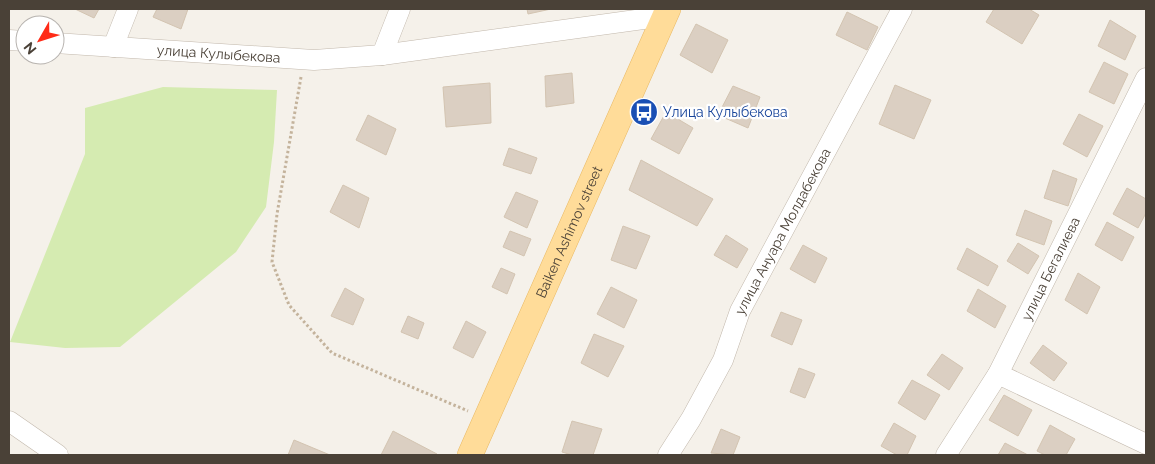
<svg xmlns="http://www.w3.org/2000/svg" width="1155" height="464" font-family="Raleway,sans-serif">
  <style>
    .green { fill: #d5ebb1 }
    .building { fill: #dbcfc2; stroke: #d3c4b1 }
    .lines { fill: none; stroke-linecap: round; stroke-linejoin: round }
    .minor-casing { stroke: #c2b8ac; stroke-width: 21 }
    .major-casing { stroke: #e9b964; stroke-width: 26 }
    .path { stroke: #c4b39c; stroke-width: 3; stroke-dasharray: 2.5 2.5; stroke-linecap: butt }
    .minor { stroke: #fff; stroke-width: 20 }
    .major { stroke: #ffdc99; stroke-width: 25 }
    .labels { text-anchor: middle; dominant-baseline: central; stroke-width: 4.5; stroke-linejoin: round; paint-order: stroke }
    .street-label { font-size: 14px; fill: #4a4137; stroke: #fff }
    .transit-label { font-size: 14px; fill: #164399; stroke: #fff; text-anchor: start }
  </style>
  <rect width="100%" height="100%" fill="#f5f1ea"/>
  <!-- green -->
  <polygon class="green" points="163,87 277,90 274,142 266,207 236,252 120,347 65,348 10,342 85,154 85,108"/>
  <!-- building -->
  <g class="building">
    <polygon points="75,9 99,9 94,18"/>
    <polygon points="157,9 188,9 181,29 153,17"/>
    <polygon points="527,9 551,9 528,14"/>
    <polygon points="994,9 1029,9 1039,15 1022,44 986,22"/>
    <polygon points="847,12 878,27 867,50 836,35"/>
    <polygon points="1110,20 1136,36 1125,60 1098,46"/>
    <polygon points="696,24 728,40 712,73 680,55"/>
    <polygon points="1104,62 1128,74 1114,104 1089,92"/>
    <polygon points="572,73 574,103 546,107 545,76"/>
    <polygon points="490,83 491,123 446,127 443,87"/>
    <polygon points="895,85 931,100 914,139 879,124"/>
    <polygon points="733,86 760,97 748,128 718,115"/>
    <polygon points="666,112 693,128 679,154 651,139"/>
    <polygon points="1079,114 1103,126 1087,157 1063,144"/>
    <polygon points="368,115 396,129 386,155 356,140"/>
    <polygon points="509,148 537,158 531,174 503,165"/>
    <polygon points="641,160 713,199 697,226 629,190"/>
    <polygon points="1053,170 1077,179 1068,206 1044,198"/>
    <polygon points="343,185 369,198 359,228 330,212"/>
    <polygon points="1127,188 1146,199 1146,213 1138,228 1113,214"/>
    <polygon points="516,192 538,201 527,228 504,217"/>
    <polygon points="1025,210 1052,221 1044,245 1016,235"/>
    <polygon points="1107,222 1134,237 1122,261 1095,245"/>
    <polygon points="623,226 650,236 636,269 611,260"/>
    <polygon points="510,231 531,239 524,256 503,247"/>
    <polygon points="726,235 748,249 737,268 714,255"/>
    <polygon points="1018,243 1039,256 1028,274 1007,261"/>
    <polygon points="803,245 827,258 815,283 790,269"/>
    <polygon points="967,248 998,266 988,286 957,269"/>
    <polygon points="501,268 515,274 507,294 492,287"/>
    <polygon points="1078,273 1100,287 1087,314 1065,300"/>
    <polygon points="611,287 637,300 624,328 597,314"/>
    <polygon points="345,288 364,299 353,325 331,316"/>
    <polygon points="978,289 1006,306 995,328 967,311"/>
    <polygon points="781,312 802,320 792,345 771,336"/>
    <polygon points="408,316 424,323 418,339 401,332"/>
    <polygon points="466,321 486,332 473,358 453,348"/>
    <polygon points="594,334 624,346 608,377 581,363"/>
    <polygon points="1043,345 1067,363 1054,381 1030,363"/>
    <polygon points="942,354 963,368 949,390 927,375"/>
    <polygon points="799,368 815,374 805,398 790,392"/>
    <polygon points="912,380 940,395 925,420 898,403"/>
    <polygon points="1004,395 1032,410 1018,436 989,420"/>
    <polygon points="572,421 602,429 593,455 572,455 562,452"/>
    <polygon points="894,423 916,436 907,455 897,455 881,446"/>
    <polygon points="1050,425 1075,439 1066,455 1045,455 1037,451"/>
    <polygon points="721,429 740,437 733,455 711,453"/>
    <polygon points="393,431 437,454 436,455 381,455"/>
    <polygon points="294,440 330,455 288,455"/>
    <polygon points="1005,443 1028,455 998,455"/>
  </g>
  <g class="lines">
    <!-- minor casing -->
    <g class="minor-casing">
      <g id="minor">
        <polyline points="9,40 25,41"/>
        <path id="s1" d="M55 43 314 60 382 55 665 16"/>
        <polyline points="113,47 128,9"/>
        <polyline points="382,55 400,9"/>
        <polyline points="998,374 1146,444"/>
        <polyline points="9,421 58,455"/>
        <path id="s2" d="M668 455 691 419 723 360 740 311 902 9"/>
        <path id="s3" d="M946 455 998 374 1146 78"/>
      </g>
    </g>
    <!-- major casing -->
    <g class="major-casing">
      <g id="major">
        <path id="s4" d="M470 455 668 9"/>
      </g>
    </g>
    <!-- path -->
    <polyline class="path" points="301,77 277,214 272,262 289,305 332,353 468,411"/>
    <!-- minor -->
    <use href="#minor" class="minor"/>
    <!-- major -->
    <use href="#major" class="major"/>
  </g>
  <!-- icons -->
  <defs>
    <g id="bus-disc" transform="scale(1.4375)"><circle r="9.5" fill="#1a4fb4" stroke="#fff"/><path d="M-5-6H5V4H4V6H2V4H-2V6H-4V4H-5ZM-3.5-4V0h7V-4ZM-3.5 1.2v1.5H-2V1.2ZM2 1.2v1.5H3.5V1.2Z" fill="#fff"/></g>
  </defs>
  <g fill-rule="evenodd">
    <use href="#bus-disc" x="644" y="112"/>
  </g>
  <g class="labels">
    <!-- street labels -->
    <g class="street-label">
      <text stroke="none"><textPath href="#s1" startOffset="164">улица Кулыбекова</textPath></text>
      <text stroke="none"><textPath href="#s2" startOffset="252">улица Ануара Молдабекова</textPath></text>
      <text stroke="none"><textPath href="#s4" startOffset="244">Baiken Ashimov street</textPath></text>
      <text stroke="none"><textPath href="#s3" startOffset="214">улица Бегалиева</textPath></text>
    </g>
    <!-- transit labels -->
    <g class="transit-label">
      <text x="663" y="112">Улица Кулыбекова</text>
    </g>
  </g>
  <!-- border -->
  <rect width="1155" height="464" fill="none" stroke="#4a4137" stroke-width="20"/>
  <!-- north arrow -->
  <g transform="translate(40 40) rotate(231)"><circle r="24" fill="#ffffff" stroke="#b7b3af"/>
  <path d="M0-4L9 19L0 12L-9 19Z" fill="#ff2b17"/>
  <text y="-8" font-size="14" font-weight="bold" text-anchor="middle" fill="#4a4137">N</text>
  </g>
</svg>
